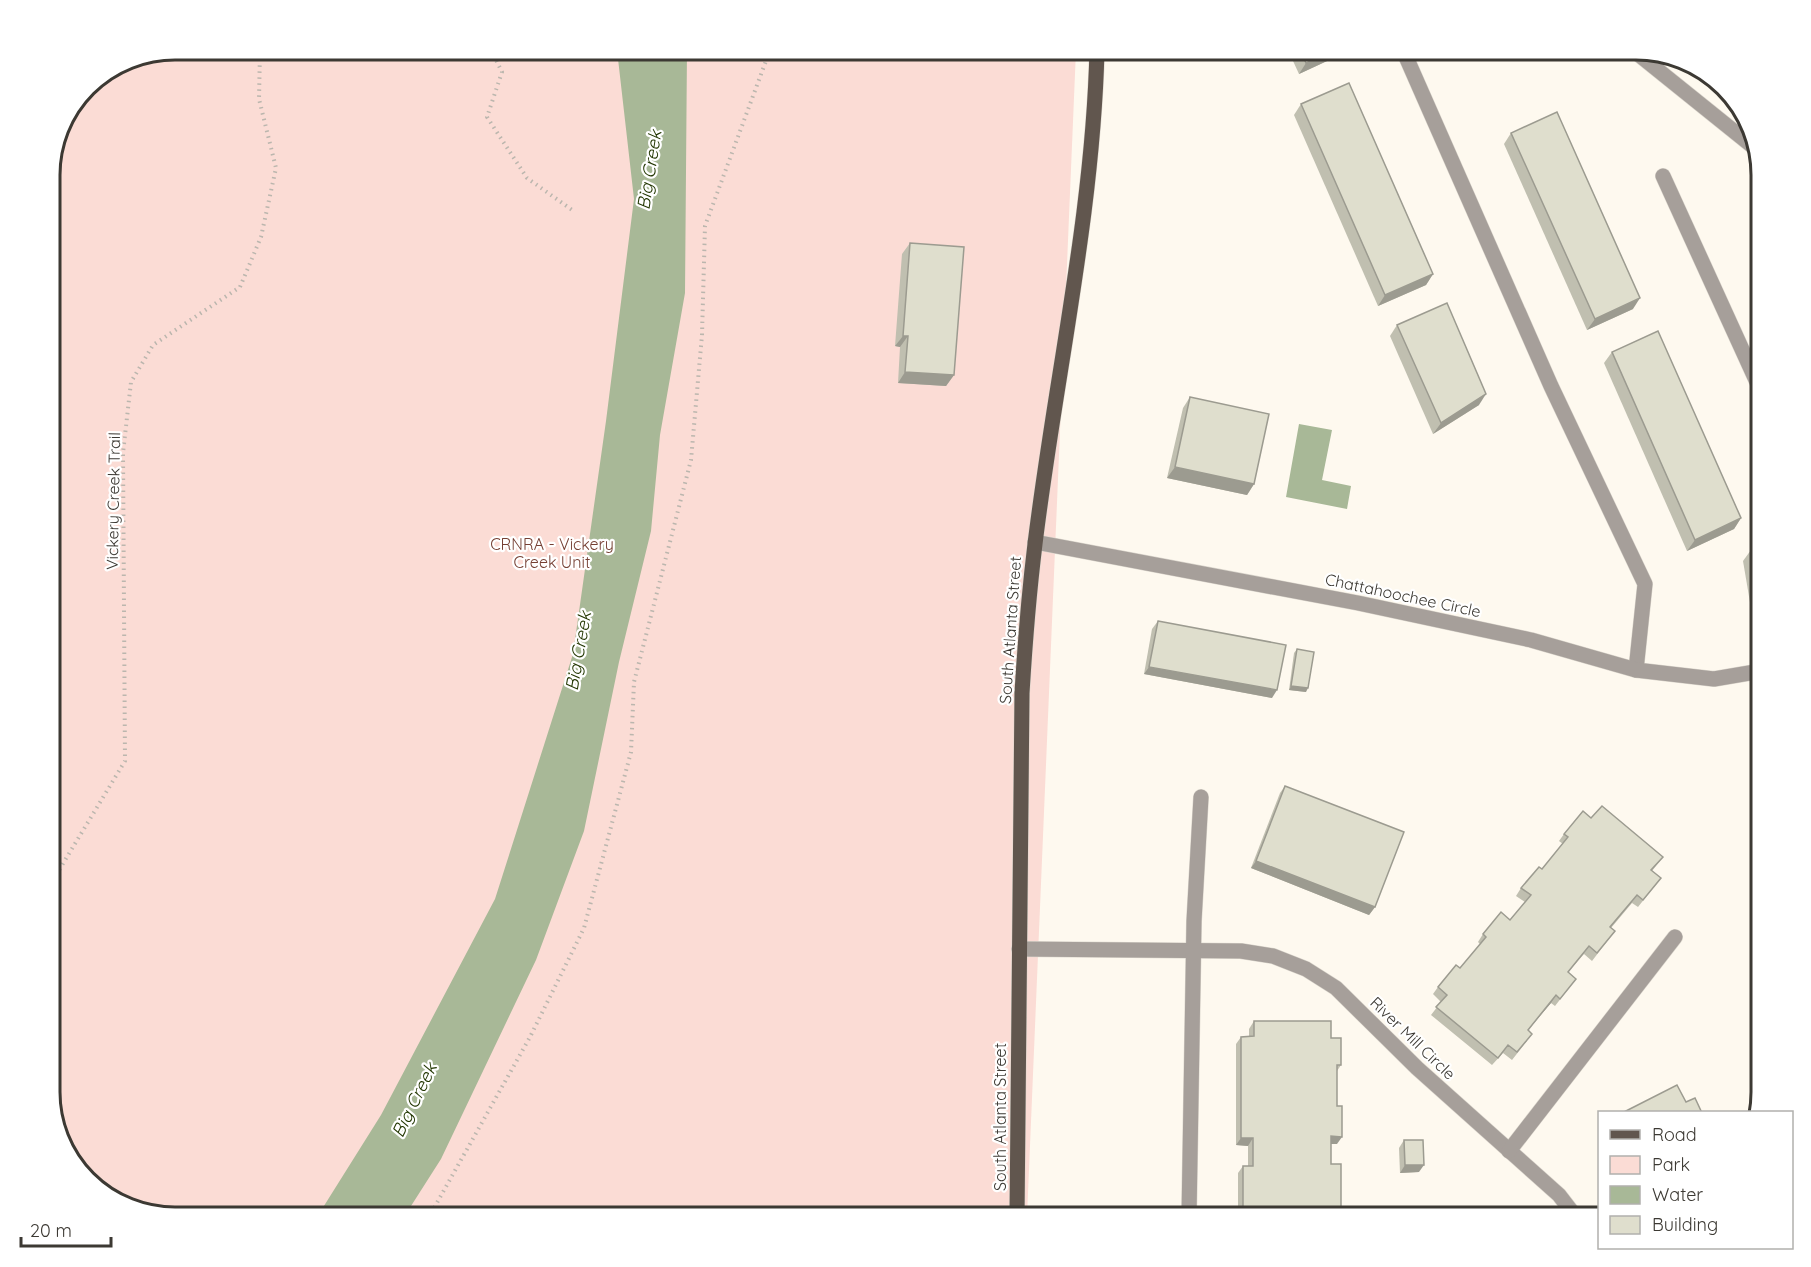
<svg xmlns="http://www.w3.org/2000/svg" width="1811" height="1267" font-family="Quicksand,sans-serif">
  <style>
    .green { fill: #fbdcd5 }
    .water { fill: #a8b897 }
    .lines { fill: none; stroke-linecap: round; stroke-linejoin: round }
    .minor-casing { stroke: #dbd6cd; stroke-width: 16 }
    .major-casing { stroke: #dbd6cd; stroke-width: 16 }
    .path { stroke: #bbb6ae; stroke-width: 4; stroke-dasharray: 1.5 4.5; stroke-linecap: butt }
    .minor { stroke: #a69f9a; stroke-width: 15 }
    .major { stroke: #61564e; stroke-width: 15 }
    .wall { fill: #c0bfb0 }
    .shaded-wall { fill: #9c9b90 }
    .building { fill: #dfdecd; stroke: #9c9b90; stroke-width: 1.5 }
    .labels { text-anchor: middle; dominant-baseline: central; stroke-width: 4.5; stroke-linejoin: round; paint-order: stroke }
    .street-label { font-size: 16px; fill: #3c3933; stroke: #fff }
    .park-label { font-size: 16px; fill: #764034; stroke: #fff }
    .water-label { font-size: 18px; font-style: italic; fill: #223601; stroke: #fff }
    .rim { fill: none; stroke: #3c3933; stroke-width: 3 }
  </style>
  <rect width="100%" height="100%" fill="#fef9ef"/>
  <!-- green -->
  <polygon class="green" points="175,50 1076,50 1027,1217 175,1217 105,1196 66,1155 50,1100 50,167 59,126 86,86 127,59"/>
  <!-- water -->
  <g class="water">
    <polygon points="617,50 687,50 685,293 660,435 651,531 619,662 584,831 536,960 441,1159 404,1217 317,1217 381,1115 495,899 573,654 606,421 634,199"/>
    <polygon points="1299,424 1332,430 1322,480 1351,486 1347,509 1286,497"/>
  </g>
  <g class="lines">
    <!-- minor casing -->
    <g class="minor-casing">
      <g id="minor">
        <polyline points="1403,50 1551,386 1645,584 1636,670"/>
        <polyline points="1633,50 1756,149"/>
        <polyline points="1663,176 1761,391"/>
        <polyline points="1035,542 1358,603 1531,640 1636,670 1714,679 1761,671"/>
        <polyline points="1019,949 1241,951 1273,956 1306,969 1336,988 1417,1068 1559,1195 1576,1217"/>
        <polyline points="1509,1151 1675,937"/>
        <polyline points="1189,1217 1194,921 1201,797"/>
      </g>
    </g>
    <!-- major casing -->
    <g class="major-casing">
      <path id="major" d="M1017 1217 1022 693C1025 643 1029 593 1035 544 1055 379 1093 216 1097 50"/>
    </g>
    <!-- path -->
    <g class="path">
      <polyline points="491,50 502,72 487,117 527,178 575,212"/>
      <polyline points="50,885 125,761 123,453 131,382 153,345 240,287 261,237 276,168 259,99 260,50"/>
      <polyline points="427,1217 434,1208 530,1037 584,928 631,752 634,682 691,460 702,335 705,226 770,50"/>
    </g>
    <!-- minor -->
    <use href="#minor" class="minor"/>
    <!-- major -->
    <use href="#major" class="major"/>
  </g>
  <!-- wall -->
  <g class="wall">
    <polygon points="1288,50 1344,50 1340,55 1299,74"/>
    <polygon points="1301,104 1433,274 1426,285 1378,306 1294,115"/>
    <polygon points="1511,133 1633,309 1587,330 1504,144"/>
    <polygon points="910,243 954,375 946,386 898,383 900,347 895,346 902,254"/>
    <polygon points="1397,325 1479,405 1433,434 1390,336"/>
    <polygon points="1612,352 1741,518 1734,529 1687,551 1604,363"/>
    <polygon points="1190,397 1254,484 1247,495 1167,478 1183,408"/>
    <polygon points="1751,550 1761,612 1752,614 1743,561"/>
    <polygon points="1158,621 1272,698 1144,674 1152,629"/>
    <polygon points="1297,649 1306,692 1289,690 1294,653"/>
    <polygon points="1285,786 1375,907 1369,915 1251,868 1280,793"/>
    <polygon points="1591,818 1663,857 1652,871 1661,878 1638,907 1632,903 1611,928 1615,931 1592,961 1584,954 1568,972 1576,979 1555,1006 1551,1003 1528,1030 1527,1041 1512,1060 1503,1053 1492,1065 1431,1015 1441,1002 1433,994 1438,987 1460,968 1480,944 1478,942 1483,934 1510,920 1525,902 1516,896 1521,888 1542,869 1563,844 1559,841 1564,834"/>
    <polygon points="1254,1021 1331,1038 1341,1065 1337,1071 1337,1144 1331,1144 1331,1164 1341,1217 1238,1217 1238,1173 1243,1166 1248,1166 1248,1146 1236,1145 1236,1044 1241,1037 1249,1036 1249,1029"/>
    <polygon points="1404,1140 1419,1172 1400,1173 1399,1148"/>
  </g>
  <!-- shaded-wall -->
  <g class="shaded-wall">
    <polygon points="1336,50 1344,50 1340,55 1299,74 1306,63"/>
    <polygon points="1433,274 1426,285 1378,306 1385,295"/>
    <polygon points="1640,298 1633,309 1587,330 1595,319"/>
    <polygon points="903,336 908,336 900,347 895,346"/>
    <polygon points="905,372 954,375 946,386 898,383"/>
    <polygon points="1486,394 1479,405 1433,434 1441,423"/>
    <polygon points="1175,467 1254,484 1247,495 1167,478"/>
    <polygon points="1741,518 1734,529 1687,551 1695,540"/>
    <polygon points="1760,603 1761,603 1761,612 1752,614"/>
    <polygon points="1149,667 1277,690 1272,698 1144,674"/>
    <polygon points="1291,686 1308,688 1306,692 1289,690"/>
    <polygon points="1256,861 1375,907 1369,915 1251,868"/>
    <polygon points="1556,995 1551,1003 1522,1037 1528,1030"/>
    <polygon points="1331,1136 1342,1137 1337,1144 1325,1144"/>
    <polygon points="1241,1138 1253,1138 1248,1146 1236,1145"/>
    <polygon points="1405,1165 1424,1165 1419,1172 1400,1173"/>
  </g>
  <!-- building -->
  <g class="building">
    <polygon points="1300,50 1336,50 1306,63"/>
    <polygon points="1349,83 1433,274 1385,295 1301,104"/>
    <polygon points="1557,112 1640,298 1595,319 1511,133"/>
    <polygon points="910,243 964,247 954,375 905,372 908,336 903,336"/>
    <polygon points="1447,303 1486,394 1441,423 1397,325"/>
    <polygon points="1658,331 1741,518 1695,540 1612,352"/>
    <polygon points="1190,397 1269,414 1254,484 1175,467"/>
    <polygon points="1761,548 1761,603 1760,603 1751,550"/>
    <polygon points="1158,621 1286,645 1277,690 1149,667"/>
    <polygon points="1297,649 1314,652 1308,688 1291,686"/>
    <polygon points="1285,786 1404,832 1375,907 1256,861"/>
    <polygon points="1602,806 1663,857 1651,870 1661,878 1643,900 1637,895 1610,927 1615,931 1597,953 1589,946 1568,972 1576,979 1560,999 1556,995 1528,1030 1532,1034 1517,1052 1508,1045 1498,1058 1436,1007 1447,995 1438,987 1456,965 1460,968 1486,937 1483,934 1501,912 1510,920 1531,895 1521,888 1539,867 1542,869 1568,837 1564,834 1583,811 1591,818"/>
    <polygon points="1254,1021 1331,1021 1331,1038 1341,1038 1341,1065 1337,1065 1337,1106 1342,1106 1342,1137 1331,1136 1331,1164 1341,1164 1341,1217 1243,1217 1243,1166 1253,1166 1253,1138 1241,1138 1241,1037 1254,1036"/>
    <polygon points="1677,1085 1686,1102 1695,1098 1702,1113 1622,1113"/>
    <polygon points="1404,1140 1423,1140 1424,1165 1405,1165"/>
  </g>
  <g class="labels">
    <!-- street labels -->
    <g class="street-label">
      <text transform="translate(113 501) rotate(-89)">Vickery Creek Trail</text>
      <text transform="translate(1403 595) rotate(12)">Chattahoochee Circle</text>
      <text transform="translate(1010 630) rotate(-86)">South Atlanta Street</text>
      <text transform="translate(1413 1038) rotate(44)">River Mill Circle</text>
      <text transform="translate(1000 1117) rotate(-90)">South Atlanta Street</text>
    </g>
    <!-- park labels -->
    <g class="park-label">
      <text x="552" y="544">CRNRA - Vickery<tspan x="552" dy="18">Creek Unit</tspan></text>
    </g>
    <!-- water labels -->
    <g class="water-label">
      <text transform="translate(649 170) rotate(-81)">Big Creek</text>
      <text transform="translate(578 651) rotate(-80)">Big Creek</text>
      <text transform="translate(414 1100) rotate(-64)">Big Creek</text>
    </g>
  </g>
  <!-- crop -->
  <path d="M0 0H1811V1267H0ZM175 60H1636A115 115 0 0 1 1751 175V1092A115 115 0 0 1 1636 1207H175A115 115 0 0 1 60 1092V175A115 115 0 0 1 175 60Z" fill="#fff" fill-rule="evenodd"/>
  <path class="rim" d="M175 60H1636A115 115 0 0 1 1751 175V1092A115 115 0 0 1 1636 1207H175A115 115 0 0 1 60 1092V175A115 115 0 0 1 175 60Z"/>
  <!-- legend -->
  <rect x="1598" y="1111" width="195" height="138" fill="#ffffff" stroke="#b1b0ad" stroke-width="1.5"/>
  <rect x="1610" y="1130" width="30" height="9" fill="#61564e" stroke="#b1b0ad" stroke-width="1.5"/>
  <text x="1652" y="1141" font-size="18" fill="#3c3933">Road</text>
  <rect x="1610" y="1156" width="30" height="18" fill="#fbdcd5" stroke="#b1b0ad" stroke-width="1.5"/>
  <text x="1652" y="1171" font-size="18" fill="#3c3933">Park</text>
  <rect x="1610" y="1186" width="30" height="18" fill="#a8b897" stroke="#b1b0ad" stroke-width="1.5"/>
  <text x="1652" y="1201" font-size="18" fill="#3c3933">Water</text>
  <rect x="1610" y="1216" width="30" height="18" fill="#dfdecd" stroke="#b1b0ad" stroke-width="1.5"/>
  <text x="1652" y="1231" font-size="18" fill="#3c3933">Building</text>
  <!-- scale -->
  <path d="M21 1237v9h90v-9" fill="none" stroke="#3c3933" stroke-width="3"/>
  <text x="30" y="1237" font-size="18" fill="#3c3933" stroke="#ffffff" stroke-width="4.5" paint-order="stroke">20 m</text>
</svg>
